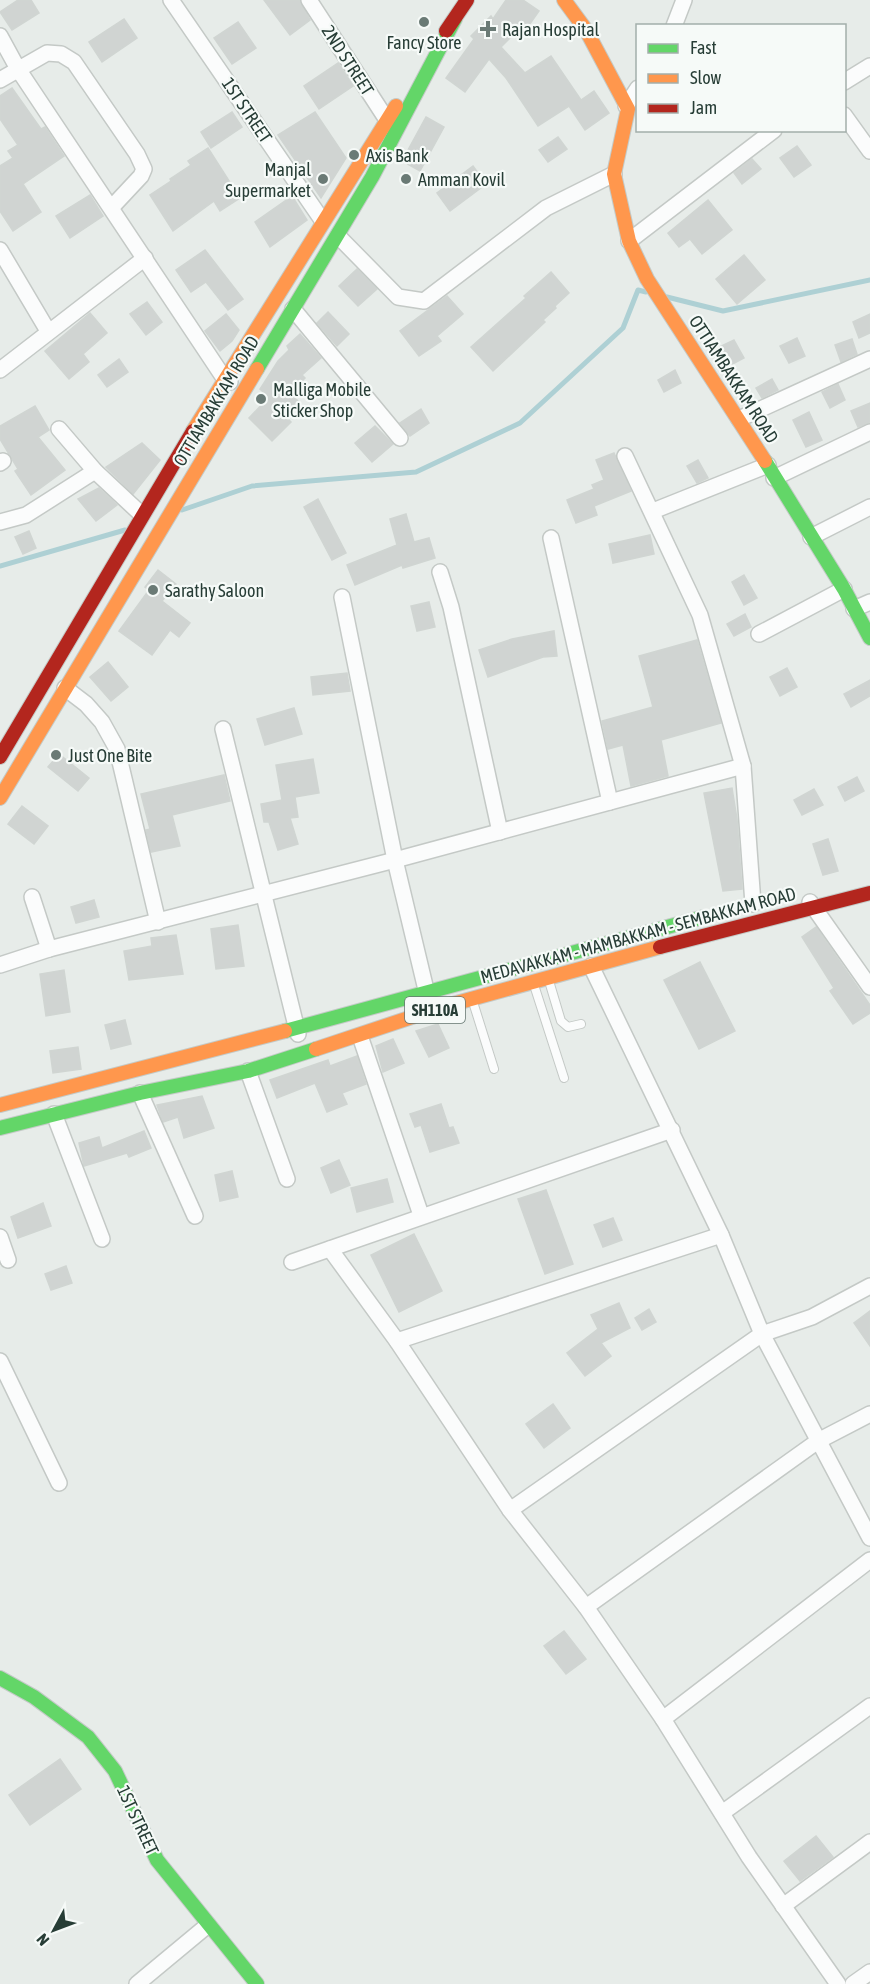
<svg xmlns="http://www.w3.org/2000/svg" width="870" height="1984" font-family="'Asap Condensed',sans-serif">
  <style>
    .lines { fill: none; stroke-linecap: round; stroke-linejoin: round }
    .stream { stroke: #aed0d4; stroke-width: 5 }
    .building { fill: #d0d4d2; stroke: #d0d5d2; stroke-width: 1.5 }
    .lane-casing { stroke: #c4c9c6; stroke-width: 10 }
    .street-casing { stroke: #c4c9c6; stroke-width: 18 }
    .fast-casing { stroke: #c4cac7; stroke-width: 16 }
    .slow-casing { stroke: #c4cac7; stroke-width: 16 }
    .jam-casing { stroke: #c4cac7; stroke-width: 16 }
    .lane { stroke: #fbfcfc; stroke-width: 8 }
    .street { stroke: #fbfcfc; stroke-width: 15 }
    .fast { stroke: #63d668; stroke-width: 14 }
    .slow { stroke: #ff974d; stroke-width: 14 }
    .jam { stroke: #b3261e; stroke-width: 14 }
    .poi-dot { fill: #6a7a75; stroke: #f6faf8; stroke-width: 2 }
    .labels { text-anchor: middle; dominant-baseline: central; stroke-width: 4.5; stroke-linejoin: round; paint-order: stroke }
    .shield { fill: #f6faf8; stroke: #657670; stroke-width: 1.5 }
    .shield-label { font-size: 16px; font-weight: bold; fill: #273d36 }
    .poi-label { font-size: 18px; fill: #273d36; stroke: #f6faf8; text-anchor: start }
    .street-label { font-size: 18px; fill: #273d36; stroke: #f6faf8 }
  </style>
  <rect width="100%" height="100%" fill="#e7ece9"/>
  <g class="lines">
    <!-- stream -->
    <g class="stream">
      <polyline points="667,297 723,311 870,280"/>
      <polyline points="182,510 252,486 416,472 520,423 623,328 638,290 646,292"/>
      <polyline points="0,566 125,530"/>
    </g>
  </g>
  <!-- building -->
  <g class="building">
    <polygon points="18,0 31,0 39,13 12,30 0,12"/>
    <polygon points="264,0 299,0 310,20 290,35"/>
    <polygon points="506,0 523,0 539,11 525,31 520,28 501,47 525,73 551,56 581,100 594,91 609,113 585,130 569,106 538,126 506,78 489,59 465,92 446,78 474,39 471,36 491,16 493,19"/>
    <polygon points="124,19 137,38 102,62 89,42"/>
    <polygon points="238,22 256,48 232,64 214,38"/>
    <polygon points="338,63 353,86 319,109 304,86"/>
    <polygon points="12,88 41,129 45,127 64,156 23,184 41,212 13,231 0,211 0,166 13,158 8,151 18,145 0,119 0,96"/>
    <polygon points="232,112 242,127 211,148 201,132"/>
    <polygon points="315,112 346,158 321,198 278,135"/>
    <polygon points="426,117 444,127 420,171 402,161"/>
    <polygon points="558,137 567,149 548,162 539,150"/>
    <polygon points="797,146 811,165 794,177 780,158"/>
    <polygon points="208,148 240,198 220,211 214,201 173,231 150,195 171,181 170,179 191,165 188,161"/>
    <polygon points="752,159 761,169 742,184 734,173"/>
    <polygon points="473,166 486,184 450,211 437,193"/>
    <polygon points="90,195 103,216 70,238 56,216"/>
    <polygon points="292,196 307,220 270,247 255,222"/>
    <polygon points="708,200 732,230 702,254 690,239 679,247 668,233"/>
    <polygon points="205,250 243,299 228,310 206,282 191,292 176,270"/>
    <polygon points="744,255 765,280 737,304 716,279"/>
    <polygon points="357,269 377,289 358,306 339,286"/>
    <polygon points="551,272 569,293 555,306 556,308 543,320 545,322 493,371 471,347 526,298 524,296"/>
    <polygon points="447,296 463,314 437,336 441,341 419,356 400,331"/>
    <polygon points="147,302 162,322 146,335 130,314"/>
    <polygon points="328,312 349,334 337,346 317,323"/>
    <polygon points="90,313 107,333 83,354 89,362 69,379 45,351"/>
    <polygon points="226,314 239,330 232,341 220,351 205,331"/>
    <polygon points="870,314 870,333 859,338 853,322"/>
    <polygon points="300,334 321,358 302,375 305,378 290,393 300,403 286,417 291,422 272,441 249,418 269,397 260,389 278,361 289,350 287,346"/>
    <polygon points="797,338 805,356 789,363 780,346"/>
    <polygon points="852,339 857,354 841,362 835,345"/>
    <polygon points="734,340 744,358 727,367 717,348"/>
    <polygon points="119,359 128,372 107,387 98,375"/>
    <polygon points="675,370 681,383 664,392 658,380"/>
    <polygon points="772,379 778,390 762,398 756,388"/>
    <polygon points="838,384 845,400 830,408 822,392"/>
    <polygon points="870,403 870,422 858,427 851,411"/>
    <polygon points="35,406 49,430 38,437 65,470 31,495 15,471 18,469 0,439 0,426"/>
    <polygon points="421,409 429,423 410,436 400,423"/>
    <polygon points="809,412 822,440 806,447 793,420"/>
    <polygon points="375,426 393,444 372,462 355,443"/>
    <polygon points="142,443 160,460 133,494 106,467"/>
    <polygon points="614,453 631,491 594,506 597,515 576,523 567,500 594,489 592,485 604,480 596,460"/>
    <polygon points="698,460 708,478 697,483 687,466"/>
    <polygon points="99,488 117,505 96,521 78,499"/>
    <polygon points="318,499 346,553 332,560 304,507"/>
    <polygon points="406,514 414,542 429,538 435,558 403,568 402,565 355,585 347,565 397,545 390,519"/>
    <polygon points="29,531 36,548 23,554 15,537"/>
    <polygon points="650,535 654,554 613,563 609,544"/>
    <polygon points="158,570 176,584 162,601 190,623 179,637 170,630 152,655 119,631 149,590 145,587"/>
    <polygon points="744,575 757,598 744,605 732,582"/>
    <polygon points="429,602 435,627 417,631 411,606"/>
    <polygon points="745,614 751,627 734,636 727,624"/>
    <polygon points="554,631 557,656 543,657 488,677 479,650 512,639"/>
    <polygon points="697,640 721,723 661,740 668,776 631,786 623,745 608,749 602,721 653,707 639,656"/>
    <polygon points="108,662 128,687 111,701 90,677"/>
    <polygon points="787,668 797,687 780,696 770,677"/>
    <polygon points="347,673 350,691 313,695 311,677"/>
    <polygon points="870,680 870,696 851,707 844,694"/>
    <polygon points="294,708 302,734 265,745 257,719"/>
    <polygon points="59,754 89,778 78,791 48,767"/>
    <polygon points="313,759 319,793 295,797 298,817 290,818 298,844 278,850 269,822 264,822 261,804 282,800 276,765"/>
    <polygon points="224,775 230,801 172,815 180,846 151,852 146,830 150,829 141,794"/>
    <polygon points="857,777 864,791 845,801 838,787"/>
    <polygon points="732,788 737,819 742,889 723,891 704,793"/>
    <polygon points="814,789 823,805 802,815 794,800"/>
    <polygon points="22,806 48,826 34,844 8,824"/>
    <polygon points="828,839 838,871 823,875 813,844"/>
    <polygon points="94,900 99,917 76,923 71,907"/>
    <polygon points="238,925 244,966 216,969 211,929"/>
    <polygon points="816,927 870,1005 870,1013 853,1024 830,991 834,988 802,937"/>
    <polygon points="176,935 183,974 129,980 124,951 152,946 151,938"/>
    <polygon points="700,962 735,1031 699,1049 664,980"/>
    <polygon points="64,970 70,1012 46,1016 40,974"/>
    <polygon points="125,1020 131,1044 111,1049 105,1025"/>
    <polygon points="438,1024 449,1048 429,1057 416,1031"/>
    <polygon points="393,1039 404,1063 383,1072 376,1046"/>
    <polygon points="78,1047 81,1069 53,1073 50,1051"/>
    <polygon points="357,1056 366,1084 342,1093 347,1104 327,1112 315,1083 277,1098 270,1080 328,1060 330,1066"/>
    <polygon points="202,1096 214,1128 184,1138 178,1117 163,1122 157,1105"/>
    <polygon points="441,1104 449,1128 453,1127 459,1143 430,1152 421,1125 415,1127 410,1114"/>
    <polygon points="144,1131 151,1148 129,1157 127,1153 84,1166 79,1143 99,1137 102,1148"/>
    <polygon points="339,1160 350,1185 331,1193 321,1168"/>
    <polygon points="232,1171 238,1197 220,1201 215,1175"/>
    <polygon points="387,1179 393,1202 357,1212 351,1188"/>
    <polygon points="546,1190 573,1264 545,1274 518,1199"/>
    <polygon points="43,1203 51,1226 18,1238 11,1217"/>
    <polygon points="613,1218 622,1240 603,1247 594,1225"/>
    <polygon points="414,1234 442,1291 399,1312 371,1255"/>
    <polygon points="66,1266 72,1283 51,1290 45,1274"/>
    <polygon points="619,1303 630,1328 601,1343 611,1356 585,1376 567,1353 598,1329 591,1315"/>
    <polygon points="649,1309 656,1322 642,1330 635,1318"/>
    <polygon points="870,1311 870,1346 854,1323"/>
    <polygon points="553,1404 570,1428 544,1448 526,1424"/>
    <polygon points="564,1631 586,1659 566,1674 544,1646"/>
    <polygon points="60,1759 81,1789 30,1825 9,1795"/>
    <polygon points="816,1836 833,1857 800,1881 784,1861"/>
  </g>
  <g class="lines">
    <!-- lane casing -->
    <g class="lane-casing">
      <g id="lane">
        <polyline points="549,981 561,1021 568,1027 581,1024"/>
        <polyline points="534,985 564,1078"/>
        <polyline points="473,1002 494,1069"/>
      </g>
    </g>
    <!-- street casing -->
    <g class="street-casing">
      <g id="street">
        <polyline points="171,0 322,220"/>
        <polyline points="309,0 387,120"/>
        <polyline points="674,26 684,0"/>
        <polyline points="0,36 18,69 224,378 230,382"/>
        <polyline points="0,80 47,53 61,54 74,62 137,154 144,169 141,176 112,207"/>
        <polyline points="844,82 870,66"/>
        <polyline points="626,106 638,88"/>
        <polyline points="844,115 870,151"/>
        <polyline points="338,236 398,297 424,301 546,208 614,174"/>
        <polyline points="629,241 774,130"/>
        <polyline points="0,250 48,331"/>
        <polyline points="293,309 400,438"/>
        <polyline points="0,370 145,258"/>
        <polyline points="739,419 870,359"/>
        <polyline points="59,429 95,471 141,514"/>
        <polyline points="625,456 700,615 743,766 753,904"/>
        <polyline points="0,463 3,461"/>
        <polyline points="774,478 870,432"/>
        <polyline points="653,511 768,465"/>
        <polyline points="0,522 26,515 95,471"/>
        <polyline points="811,537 870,507"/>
        <polyline points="551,538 610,802"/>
        <polyline points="440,572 451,607 500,832"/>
        <polyline points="342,597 395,860 427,994"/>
        <polyline points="854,609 870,602"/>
        <polyline points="759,634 844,589"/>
        <polyline points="65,688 86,704 102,722 117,749 158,922"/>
        <polyline points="223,729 298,1034"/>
        <polyline points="32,897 49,949"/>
        <polyline points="810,902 870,987"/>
        <polyline points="0,965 49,949 395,860 743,766"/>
        <polyline points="591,966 721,1235 762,1334 870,1538"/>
        <polyline points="360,1036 421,1215"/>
        <polyline points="248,1071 287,1179"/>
        <polyline points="140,1093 195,1216"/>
        <polyline points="54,1114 102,1239"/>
        <polyline points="0,1237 8,1260"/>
        <polyline points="330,1249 397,1341 510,1510 586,1607 663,1719 749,1857 838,1984"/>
        <polyline points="292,1262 672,1130"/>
        <polyline points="397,1341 721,1235"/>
        <polyline points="0,1361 59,1483"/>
        <polyline points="510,1510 762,1334 812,1317 870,1286"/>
        <polyline points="586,1607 818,1441 870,1414"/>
        <polyline points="663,1719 870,1560"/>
        <polyline points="722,1813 870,1706"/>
        <polyline points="783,1906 870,1842"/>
        <polyline points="137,1984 208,1925"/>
        <polyline points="853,1984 870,1972"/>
      </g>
    </g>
    <!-- fast casing -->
    <g class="fast-casing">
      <g id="fast">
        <polyline points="257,369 372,177 455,19"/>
        <polyline points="765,461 844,589 870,638"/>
        <polyline points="285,1031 704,917"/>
        <polyline points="0,1128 140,1093 248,1071 316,1049"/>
        <polyline points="0,1678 34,1697 88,1737 115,1771 157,1860 257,1984"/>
      </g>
    </g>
    <!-- slow casing -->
    <g class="slow-casing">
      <g id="slow">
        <polyline points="564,0 586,30 628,109 614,174 629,241 647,279 765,461"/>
        <polyline points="193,431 396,106"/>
        <polyline points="0,798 257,369"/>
        <polyline points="316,1049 442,1007 660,947"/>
        <polyline points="0,1105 285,1031"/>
      </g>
    </g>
    <!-- jam casing -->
    <g class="jam-casing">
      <g id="jam">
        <polyline points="446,31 467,0"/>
        <polyline points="0,757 193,431"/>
        <polyline points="660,947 870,893"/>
      </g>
    </g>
    <!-- lane -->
    <use href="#lane" class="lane"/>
    <!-- street -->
    <use href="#street" class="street"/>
    <!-- fast -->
    <use href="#fast" class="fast"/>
    <!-- slow -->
    <use href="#slow" class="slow"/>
    <!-- jam -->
    <use href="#jam" class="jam"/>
  </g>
  <!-- markers -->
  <g class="poi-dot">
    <circle cx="424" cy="22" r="6"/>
    <path d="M485 20h6v6h6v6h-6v6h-6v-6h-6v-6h6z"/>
    <circle cx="354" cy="155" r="6"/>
    <circle cx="323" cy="179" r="6"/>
    <circle cx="406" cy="179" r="6"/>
    <circle cx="261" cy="399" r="6"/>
    <circle cx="153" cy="590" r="6"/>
    <circle cx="56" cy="755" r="6"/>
  </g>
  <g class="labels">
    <!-- shield labels -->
    <rect class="shield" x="405" y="997" width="60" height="26" rx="4.5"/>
    <g class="shield-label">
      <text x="435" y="1010">SH110A</text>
    </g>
    <!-- poi labels -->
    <g class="poi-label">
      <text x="502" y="29">Rajan Hospital</text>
      <text x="424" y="42" text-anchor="middle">Fancy Store</text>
      <text x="366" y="155">Axis Bank</text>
      <text x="311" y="169" text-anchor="end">Manjal<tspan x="311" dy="21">Supermarket</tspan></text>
      <text x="418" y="179">Amman Kovil</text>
      <text x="273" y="389">Malliga Mobile<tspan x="273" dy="21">Sticker Shop</tspan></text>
      <text x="165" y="590">Sarathy Saloon</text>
      <text x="68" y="755">Just One Bite</text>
    </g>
    <!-- street labels -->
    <g class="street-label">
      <text transform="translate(348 60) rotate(57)">2ND STREET</text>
      <text transform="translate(247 110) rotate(56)">1ST STREET</text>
      <text transform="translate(734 379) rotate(57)">OTTIAMBAKKAM ROAD</text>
      <text transform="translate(216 401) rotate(-59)">OTTIAMBAKKAM ROAD</text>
      <text transform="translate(638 935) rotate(-15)">MEDAVAKKAM - MAMBAKKAM - SEMBAKKAM ROAD</text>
      <text transform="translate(138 1820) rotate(65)">1ST STREET</text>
    </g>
  </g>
  <!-- legend -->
  <rect x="636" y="24" width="210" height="108" fill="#f6faf8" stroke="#a3aeaa" stroke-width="1.5"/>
  <rect x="648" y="44" width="30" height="9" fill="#63d668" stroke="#a3aeaa" stroke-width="1.5"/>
  <text x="690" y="54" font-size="18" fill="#273d36">Fast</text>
  <rect x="648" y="74" width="30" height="9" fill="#ff974d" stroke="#a3aeaa" stroke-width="1.5"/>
  <text x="690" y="84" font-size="18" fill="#273d36">Slow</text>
  <rect x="648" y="104" width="30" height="9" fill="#b3261e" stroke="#a3aeaa" stroke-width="1.5"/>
  <text x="690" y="114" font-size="18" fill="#273d36">Jam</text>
  <!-- north arrow -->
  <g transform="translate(54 1930) rotate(229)" stroke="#f6faf8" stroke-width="4.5" paint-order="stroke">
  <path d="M0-4.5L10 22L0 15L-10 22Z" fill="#273d36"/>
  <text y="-9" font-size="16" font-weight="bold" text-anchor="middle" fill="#273d36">N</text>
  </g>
</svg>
